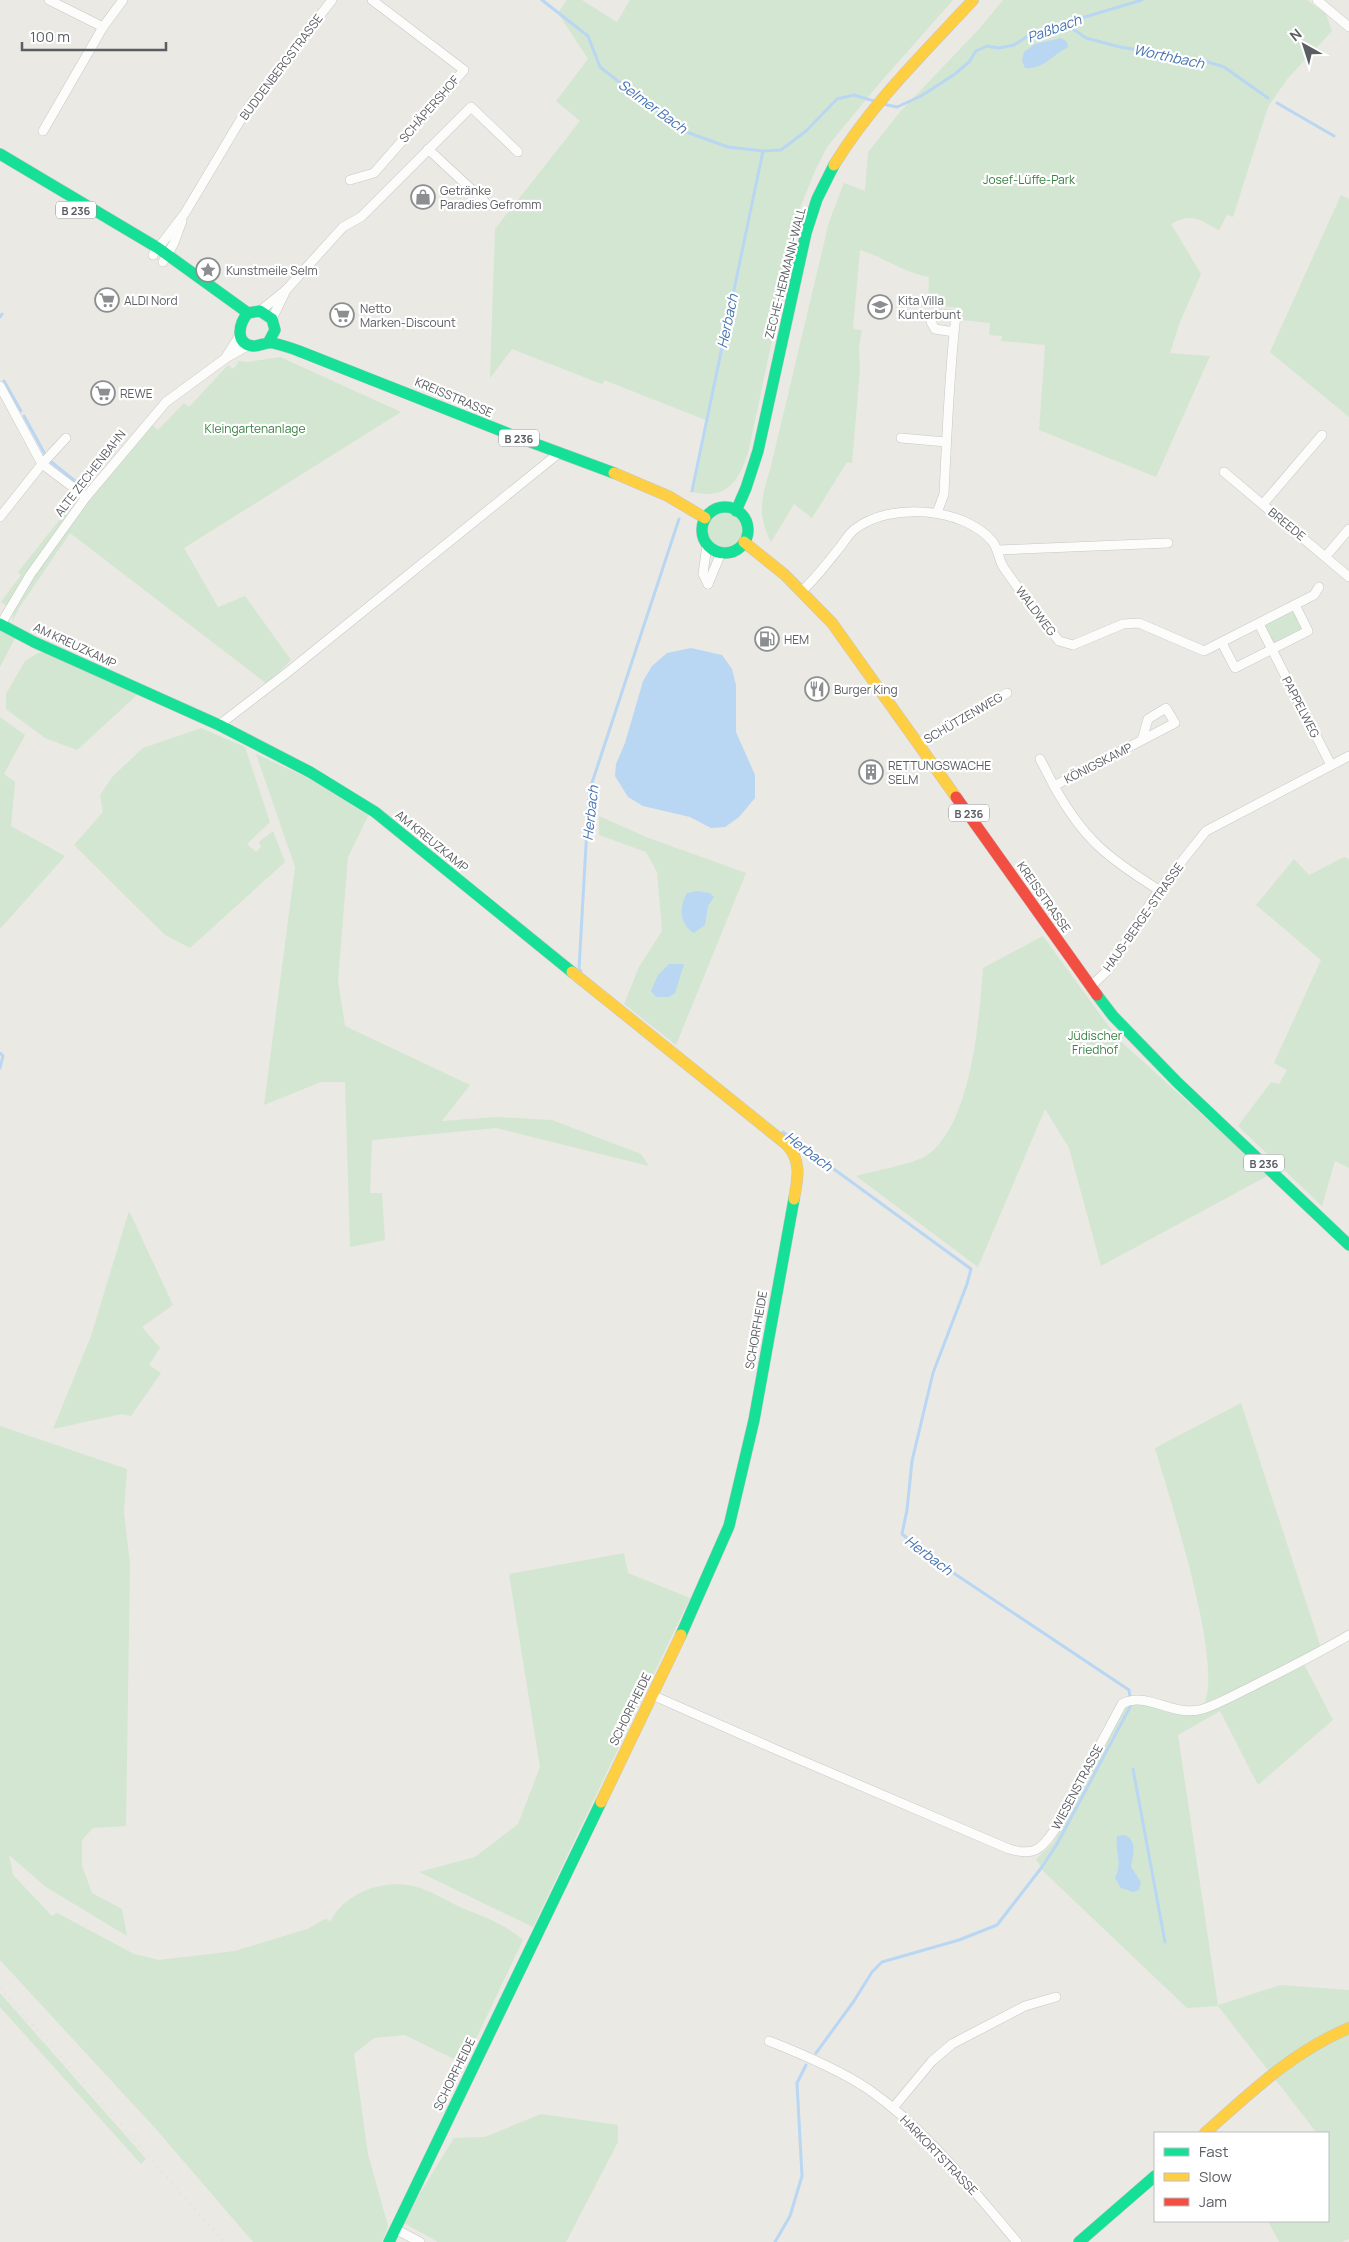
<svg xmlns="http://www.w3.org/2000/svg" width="1349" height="2242" font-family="Manrope,sans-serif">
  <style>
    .green { fill: #d3e6d1 }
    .water { fill: #b9d7f3 }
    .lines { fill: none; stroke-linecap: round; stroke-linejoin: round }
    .stream { stroke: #b9d7f3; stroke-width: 3 }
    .street-casing { stroke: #c7c7c7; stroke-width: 10 }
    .fast-casing { stroke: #c6c6c4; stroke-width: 12 }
    .slow-casing { stroke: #c6c6c4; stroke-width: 12 }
    .jam-casing { stroke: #c6c6c4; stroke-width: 12 }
    .street { stroke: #fcfcfb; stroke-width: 9 }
    .fast { stroke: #16e098; stroke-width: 11 }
    .slow { stroke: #ffcf43; stroke-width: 11 }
    .jam { stroke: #f24e42; stroke-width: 11 }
    .rail { stroke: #e2e2e1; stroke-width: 3; stroke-dasharray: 1 6; stroke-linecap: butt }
    .labels { text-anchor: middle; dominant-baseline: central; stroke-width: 4.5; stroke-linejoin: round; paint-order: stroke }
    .shield { fill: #fff; stroke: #8c8e91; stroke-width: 1 }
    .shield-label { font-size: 11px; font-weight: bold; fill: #5a5d62 }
    .street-label { font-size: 12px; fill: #5a5d62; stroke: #fff }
    .park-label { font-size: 12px; fill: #398242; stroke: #fff }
    .poi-label { font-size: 12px; fill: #5a5d62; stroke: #fff; text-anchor: start }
    .water-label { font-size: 14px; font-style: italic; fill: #4674b3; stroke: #fff }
  </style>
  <rect width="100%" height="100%" fill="#eae9e4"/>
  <!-- green -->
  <g class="green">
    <path d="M567 0H582L617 22 630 0H953L878 85 827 147 815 171 800 208 749 449C741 478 728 501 693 492L708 421 604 380 603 384 599 383 512 349 490 378 495 229 580 121 556 101 588 59 558 13Z"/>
    <path d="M1003 0H1307L1326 14 1332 31 1288 78 1268 107 1233 217 1227 215 1219 230C1199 220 1193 212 1171 224L1201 274 1180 322 1170 353 1210 356 1156 477 1039 430 1045 345 1001 341 1002 336 989 335 990 323 961 320 962 308 928 305 929 277C904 273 884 257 860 250L853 329 862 330 859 348 860 369 852 463 847 462 812 518 794 504 771 542C756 512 762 497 771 466L829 222 844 183 865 191 868 152 900 112 979 29Z"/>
    <polygon points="1341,195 1349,199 1349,417 1270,352"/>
    <path d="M280 357 401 412 184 548 218 607 245 596 291 660 267 684 70 533 19 608 12 622C13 606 24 593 33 579 68 524 110 475 152 425L158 430 184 403 189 407 228 365 233 369 238 363 237 361 248 362Z"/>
    <polygon points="77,498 80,500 7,606 1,602 21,575 18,572"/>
    <circle cx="725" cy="529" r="18"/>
    <polygon points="1291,612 1294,613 1301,626 1301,629 1276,643 1273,642 1265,627 1267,624"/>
    <polygon points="0,629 15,638 0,667"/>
    <polygon points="46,652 137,695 77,750 45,738 6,709 6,694 25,661 38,653"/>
    <polygon points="0,717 25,735 4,774 15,782 11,826 65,856 0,929"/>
    <polygon points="201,728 245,747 270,822 247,844 256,852 261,847 259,842 273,831 285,862 190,948 165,935 74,845 103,812 100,795 113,776 143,748"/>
    <polygon points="256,754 306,777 369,814 348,857 338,981 345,1026 470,1085 442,1121 498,1117 552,1120 641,1154 649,1166 496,1128 372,1140 370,1193 382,1193 385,1240 350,1247 345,1082 321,1082 264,1105 295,867"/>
    <polygon points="599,816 646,837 746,873 676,1045 624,1004 639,967 662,931 657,872 646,852 599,835"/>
    <polygon points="1344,857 1349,859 1349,1168 1335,1161 1322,1206 1238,1126 1271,1082 1279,1084 1287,1070 1274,1063 1321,960 1256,905 1294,859 1309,875"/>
    <path d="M1043 936 1118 1039 1269 1175 1101 1266 1069 1148 1045 1109 978 1267 856 1176C870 1172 916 1163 926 1156 972 1125 979 1019 983 968Z"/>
    <polygon points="129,1211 173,1305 142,1327 160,1348 149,1365 161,1373 131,1416 122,1414 53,1429 91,1336"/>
    <path d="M1241 1403 1323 1654 1304 1664 1333 1720 1258 1785 1220 1711 1178 1735 1218 2005 1281 1985 1349 1990V2239L1341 2242H1279L1268 2221H1328V2133H1317L1218 2006 1187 2008 1044 1872 1036 1859 1053 1843 1120 1711C1137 1694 1154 1711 1174 1714 1191 1717 1206 1713 1220 1705L1218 1697 1204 1704C1224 1663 1169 1496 1155 1448Z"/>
    <path d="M0 1426 127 1469 124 1511 130 1565 126 1826 93 1828 82 1840V1866L92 1893 122 1909 127 1936 46 1887 9 1855 13 1875 52 1916 57 1913 134 1954 159 1960 235 1951 307 1929 325 1919 331 1921C344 1893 383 1879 413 1886 430 1890 447 1901 462 1908 484 1917 505 1924 523 1940L464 2064 405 2035 374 2038 354 2054 368 2154 388 2226 382 2242H253L155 2128 0 1960Z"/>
    <polygon points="624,1553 628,1573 690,1598 533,1927 419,1872 475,1857 518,1824 540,1767 509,1574"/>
    <polygon points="0,1993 146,2159 141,2164 0,2007"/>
    <polygon points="541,2114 618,2125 618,2142 566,2242 438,2242 402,2222 454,2138 485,2137"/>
  </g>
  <!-- water -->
  <g class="water">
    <path d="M1061 38 1067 42 1068 47C1053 55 1042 70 1025 68L1022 60 1024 52 1035 44Z"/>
    <polygon points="691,648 722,655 732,669 736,685 736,732 755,775 755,798 739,817 725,827 711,828 690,817 643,806 628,797 615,776 616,764 625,743 643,681 652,666 667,653"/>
    <path d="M697 891 710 893 714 897 708 906 705 925 694 933C679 924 679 907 687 893Z"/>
    <polygon points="669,964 684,964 675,993 669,997 656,997 651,991 658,975"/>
    <path d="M1125 1835C1138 1842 1133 1854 1131 1867L1141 1882 1139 1890 1133 1892 1121 1888 1115 1878C1123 1863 1115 1853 1117 1836Z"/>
  </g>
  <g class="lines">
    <!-- stream -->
    <g class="stream">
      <polyline points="542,0 588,36 600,67 681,130 728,147 763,151 781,150 806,131 837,99 854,95 874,101"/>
      <polyline points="1066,24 1086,38 1120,47 1205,61 1224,67 1268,98"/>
      <polyline points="1277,103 1334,136"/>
      <polyline points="883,104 897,107 921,96 955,74 969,62 976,51 987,46 999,48 1014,45 1034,32 1142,0"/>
      <polyline points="0,317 2,314"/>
      <polyline points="4,381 21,411"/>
      <polyline points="24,416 46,456"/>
      <polyline points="50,461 80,485"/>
      <polyline points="692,491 763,151"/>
      <polyline points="581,971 579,969 589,792 679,519"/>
      <polyline points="0,1053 3,1056 0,1068"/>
      <polyline points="783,1132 971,1269 967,1284 933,1373 912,1461 907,1510 902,1534 934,1560 1129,1690 1130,1697"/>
      <polyline points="1133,1769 1165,1942"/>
      <polyline points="816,2053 854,2001 872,1972 882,1962 959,1940 997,1925 1042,1867 1057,1844 1130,1707"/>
      <polyline points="775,2242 790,2216 802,2176 797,2083 806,2065"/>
    </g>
    <!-- street casing -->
    <g class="street-casing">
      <g id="street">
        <polyline points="49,0 103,27"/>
        <polyline points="1317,0 1349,27"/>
        <polyline points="43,131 103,27 123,0"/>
        <polyline points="428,149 485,202"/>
        <polyline points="350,180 374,173 464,70 372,0"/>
        <polyline points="153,255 185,213 247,109 332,0"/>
        <polyline points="163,262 174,243 182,221"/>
        <polyline points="286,290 343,227 361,217 471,107 518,152"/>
        <polyline points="260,311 286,290 272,319"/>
        <polyline points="226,357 240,335"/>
        <polyline points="0,386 42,464 0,517"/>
        <polyline points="66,438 42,464 86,497"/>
        <polyline points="901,438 946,442"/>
        <polyline points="1224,472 1349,577"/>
        <polyline points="1263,504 1322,435"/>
        <path d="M937 513 944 494C947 434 949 374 956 315L941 314 932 318 931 322 935 329 954 332"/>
        <polyline points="707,545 703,574 708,584"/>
        <polyline points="998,550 1168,543"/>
        <polyline points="1326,556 1349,529"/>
        <polyline points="708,584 721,553"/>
        <path d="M803 590C817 577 828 562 840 547 845 541 849 533 855 529 890 502 963 507 992 541 999 549 998 560 1004 568 1021 593 1040 617 1059 641L1073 645 1123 624 1139 623 1204 651 1314 595 1319 587"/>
        <polyline points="1,624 30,575 86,497 166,402 226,358 249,345"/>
        <polyline points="1259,624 1331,765"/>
        <polyline points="1222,643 1235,668 1308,631 1295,605"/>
        <polyline points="219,725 288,672 559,453"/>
        <path d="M1142 740 1148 719 1166 708 1175 723 1054 786C1084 840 1108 858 1159 890"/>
        <polyline points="919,743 1007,693"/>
        <polyline points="1040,759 1054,786"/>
        <polyline points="1090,987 1108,970 1159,890 1206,831 1349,756"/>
        <path d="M652 1695 777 1750 1009 1849C1033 1856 1040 1851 1054 1831L1122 1704C1146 1690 1173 1718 1203 1709 1219 1704 1236 1694 1251 1687 1284 1670 1317 1654 1349 1635"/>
        <path d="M769 2041C802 2054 838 2069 868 2089 927 2130 971 2188 1017 2242"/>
        <polyline points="893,2108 932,2061 952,2044 1025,2006 1056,1997"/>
        <polyline points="395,2229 420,2242"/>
      </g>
    </g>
    <!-- fast casing -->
    <g class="fast-casing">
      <g id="fast">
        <polyline points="0,154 158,248 248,313"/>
        <path d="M268 343 275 330 272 319 260 311 248 313C239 323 234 344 253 346 260 346 266 342 273 343 282 345 291 348 299 351L517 437 614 473"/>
        <circle cx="725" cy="530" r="23"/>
        <polyline points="736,511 746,488 758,451 806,233 817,199 834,165"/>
        <polyline points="0,624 34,642 219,725 310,772 375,812 572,972"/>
        <polyline points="1097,995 1113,1016 1177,1082 1349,1245"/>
        <polyline points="681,1635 729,1526 754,1420 794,1199"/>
        <polyline points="389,2242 601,1802"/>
        <polyline points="1079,2242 1155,2176"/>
      </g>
    </g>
    <!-- slow casing -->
    <g class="slow-casing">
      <g id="slow">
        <path d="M834 165C872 103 924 53 973 0"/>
        <polyline points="614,473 668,496 705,518"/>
        <polyline points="744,542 785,575 832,623 956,797"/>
        <path d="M572 972 786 1144C802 1160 798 1178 794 1199"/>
        <polyline points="601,1802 681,1635"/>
        <path d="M1205 2133C1250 2093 1292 2052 1349 2028"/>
      </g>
    </g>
    <!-- jam casing -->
    <g class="jam-casing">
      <polyline id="jam" points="956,797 1097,995"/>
    </g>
    <!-- street -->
    <use href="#street" class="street"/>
    <!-- fast -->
    <use href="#fast" class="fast"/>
    <!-- slow -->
    <use href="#slow" class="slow"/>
    <!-- jam -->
    <use href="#jam" class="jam"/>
    <!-- rail -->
    <polyline class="rail" points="0,1988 224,2242"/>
  </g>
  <!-- icons -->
  <defs>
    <g id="shop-ring" transform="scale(1.25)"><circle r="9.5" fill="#fff" stroke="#8c8e90" stroke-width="1.5"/><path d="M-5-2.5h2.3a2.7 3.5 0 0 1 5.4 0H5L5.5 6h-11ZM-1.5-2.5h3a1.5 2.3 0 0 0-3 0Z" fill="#8c8e90"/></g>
    <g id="sight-ring" transform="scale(1.25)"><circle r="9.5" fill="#fff" stroke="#8c8e90" stroke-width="1.5"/><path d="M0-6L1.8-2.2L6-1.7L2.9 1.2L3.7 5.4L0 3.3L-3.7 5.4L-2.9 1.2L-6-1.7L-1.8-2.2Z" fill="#8c8e90"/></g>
    <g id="supermarket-ring" transform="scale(1.25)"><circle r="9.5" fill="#fff" stroke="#8c8e90" stroke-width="1.5"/><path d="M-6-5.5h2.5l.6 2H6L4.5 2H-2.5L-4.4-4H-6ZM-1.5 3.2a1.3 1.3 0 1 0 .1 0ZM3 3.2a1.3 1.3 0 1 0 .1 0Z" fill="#8c8e90"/></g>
    <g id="school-ring" transform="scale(1.25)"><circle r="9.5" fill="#fff" stroke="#8c8e90" stroke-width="1.5"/><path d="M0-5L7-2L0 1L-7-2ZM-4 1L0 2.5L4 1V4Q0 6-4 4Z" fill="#8c8e90"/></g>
    <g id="fuel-ring" transform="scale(1.25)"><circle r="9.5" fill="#fff" stroke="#8c8e90" stroke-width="1.5"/><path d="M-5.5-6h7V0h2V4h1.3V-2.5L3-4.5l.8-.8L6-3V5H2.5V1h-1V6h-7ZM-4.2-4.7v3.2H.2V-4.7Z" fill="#8c8e90"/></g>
    <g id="restaurant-ring" transform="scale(1.25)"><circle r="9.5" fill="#fff" stroke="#8c8e90" stroke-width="1.5"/><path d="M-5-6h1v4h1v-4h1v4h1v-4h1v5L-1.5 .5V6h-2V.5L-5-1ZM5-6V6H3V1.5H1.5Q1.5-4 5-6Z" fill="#8c8e90"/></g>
    <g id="building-ring" transform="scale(1.25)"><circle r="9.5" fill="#fff" stroke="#8c8e90" stroke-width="1.5"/><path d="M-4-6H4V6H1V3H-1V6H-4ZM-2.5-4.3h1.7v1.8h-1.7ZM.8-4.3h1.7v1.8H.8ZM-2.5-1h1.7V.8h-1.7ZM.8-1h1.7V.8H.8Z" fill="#8c8e90"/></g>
  </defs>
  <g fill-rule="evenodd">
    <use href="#shop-ring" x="423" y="197"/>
    <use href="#sight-ring" x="208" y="270"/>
    <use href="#supermarket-ring" x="107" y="300"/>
    <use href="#school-ring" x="880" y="307"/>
    <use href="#supermarket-ring" x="342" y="315"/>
    <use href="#supermarket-ring" x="103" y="393"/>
    <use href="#fuel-ring" x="767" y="639"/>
    <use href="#restaurant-ring" x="817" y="689"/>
    <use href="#building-ring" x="871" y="772"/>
  </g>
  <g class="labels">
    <!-- shield labels -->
    <g class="shield">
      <rect x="56" y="201.5" width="40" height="17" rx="4"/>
      <rect x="499" y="429.5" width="40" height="17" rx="4"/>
      <rect x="949" y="804.5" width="40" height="17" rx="4"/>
      <rect x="1244" y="1154.5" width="40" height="17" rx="4"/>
    </g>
    <g class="shield-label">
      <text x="76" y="210">B 236</text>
      <text x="519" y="438">B 236</text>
      <text x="969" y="813">B 236</text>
      <text x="1264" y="1163">B 236</text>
    </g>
    <!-- street labels -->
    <g class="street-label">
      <text transform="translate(281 67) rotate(-53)">BUDDENBERGSTRASSE</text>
      <text transform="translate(429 109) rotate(-49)">SCHÄPERSHOF</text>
      <text transform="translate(785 273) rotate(-76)">ZECHE-HERMANN-WALL</text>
      <text transform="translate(454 397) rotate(23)">KREISSTRASSE</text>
      <text transform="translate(90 473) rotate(-52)">ALTE ZECHENBAHN</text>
      <text transform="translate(1287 524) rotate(39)">BREEDE</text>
      <text transform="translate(1036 611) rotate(53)">WALDWEG</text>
      <text transform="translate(75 645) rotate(25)">AM KREUZKAMP</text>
      <text transform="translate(1301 707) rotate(63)">PAPPELWEG</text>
      <text transform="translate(963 718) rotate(-30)">SCHÜTZENWEG</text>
      <text transform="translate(1098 763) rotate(-27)">KÖNIGSKAMP</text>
      <text transform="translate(432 841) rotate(39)">AM KREUZKAMP</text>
      <text transform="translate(1044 897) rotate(55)">KREISSTRASSE</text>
      <text transform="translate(1143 917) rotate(-55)">HAUS-BERGE-STRASSE</text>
      <text transform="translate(756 1330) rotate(-80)">SCHORFHEIDE</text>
      <text transform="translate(630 1709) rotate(-64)">SCHORFHEIDE</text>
      <text transform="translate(1077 1787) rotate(-62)">WIESENSTRASSE</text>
      <text transform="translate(454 2074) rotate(-64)">SCHORFHEIDE</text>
      <text transform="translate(939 2155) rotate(46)">HARKORTSTRASSE</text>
    </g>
    <!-- park labels -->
    <g class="park-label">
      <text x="1029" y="179">Josef-Lüffe-Park</text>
      <text x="255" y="428">Kleingartenanlage</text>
      <text x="1095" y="1035">Jüdischer<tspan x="1095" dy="14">Friedhof</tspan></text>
    </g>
    <!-- poi labels -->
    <g class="poi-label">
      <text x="440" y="190">Getränke<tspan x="440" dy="14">Paradies Gefromm</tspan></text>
      <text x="226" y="270">Kunstmeile Selm</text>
      <text x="124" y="300">ALDI Nord</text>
      <text x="898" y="300">Kita Villa<tspan x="898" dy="14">Kunterbunt</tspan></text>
      <text x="360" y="308">Netto<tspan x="360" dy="14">Marken-Discount</tspan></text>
      <text x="120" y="393">REWE</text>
      <text x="784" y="639">HEM</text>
      <text x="834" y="689">Burger King</text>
      <text x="888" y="765">RETTUNGSWACHE<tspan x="888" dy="14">SELM</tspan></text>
    </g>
    <!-- water labels -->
    <g class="water-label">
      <text transform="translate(1054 28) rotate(-20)">Paßbach</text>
      <text transform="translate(1169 56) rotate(12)">Worthbach</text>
      <text transform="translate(653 106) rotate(36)">Selmer Bach</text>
      <text transform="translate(727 321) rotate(-78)">Herbach</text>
      <text transform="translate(590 813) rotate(-84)">Herbach</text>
      <text transform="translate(809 1151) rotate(37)">Herbach</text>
      <text transform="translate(929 1555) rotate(37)">Herbach</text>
    </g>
  </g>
  <!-- legend -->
  <rect x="1154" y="2132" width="175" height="90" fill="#ffffff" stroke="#bdbec0"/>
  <rect x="1164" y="2148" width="25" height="8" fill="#16e098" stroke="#bdbec0"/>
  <text x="1199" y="2157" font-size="15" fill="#5a5d62">Fast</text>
  <rect x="1164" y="2173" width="25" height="8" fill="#ffcf43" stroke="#bdbec0"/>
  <text x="1199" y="2182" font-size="15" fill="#5a5d62">Slow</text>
  <rect x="1164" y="2198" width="25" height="8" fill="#f24e42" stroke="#bdbec0"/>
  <text x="1199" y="2207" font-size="15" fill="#5a5d62">Jam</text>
  <!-- north arrow -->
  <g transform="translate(1304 45) rotate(321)" stroke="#ffffff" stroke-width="4" paint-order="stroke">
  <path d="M0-4L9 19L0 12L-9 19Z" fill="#5a5d62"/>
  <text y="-8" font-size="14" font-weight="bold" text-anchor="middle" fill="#5a5d62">N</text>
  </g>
  <!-- scale -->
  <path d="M22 42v8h144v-8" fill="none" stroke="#5a5d62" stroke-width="2.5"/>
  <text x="30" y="42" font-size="15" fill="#5a5d62" stroke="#ffffff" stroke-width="4" paint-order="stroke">100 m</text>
</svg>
